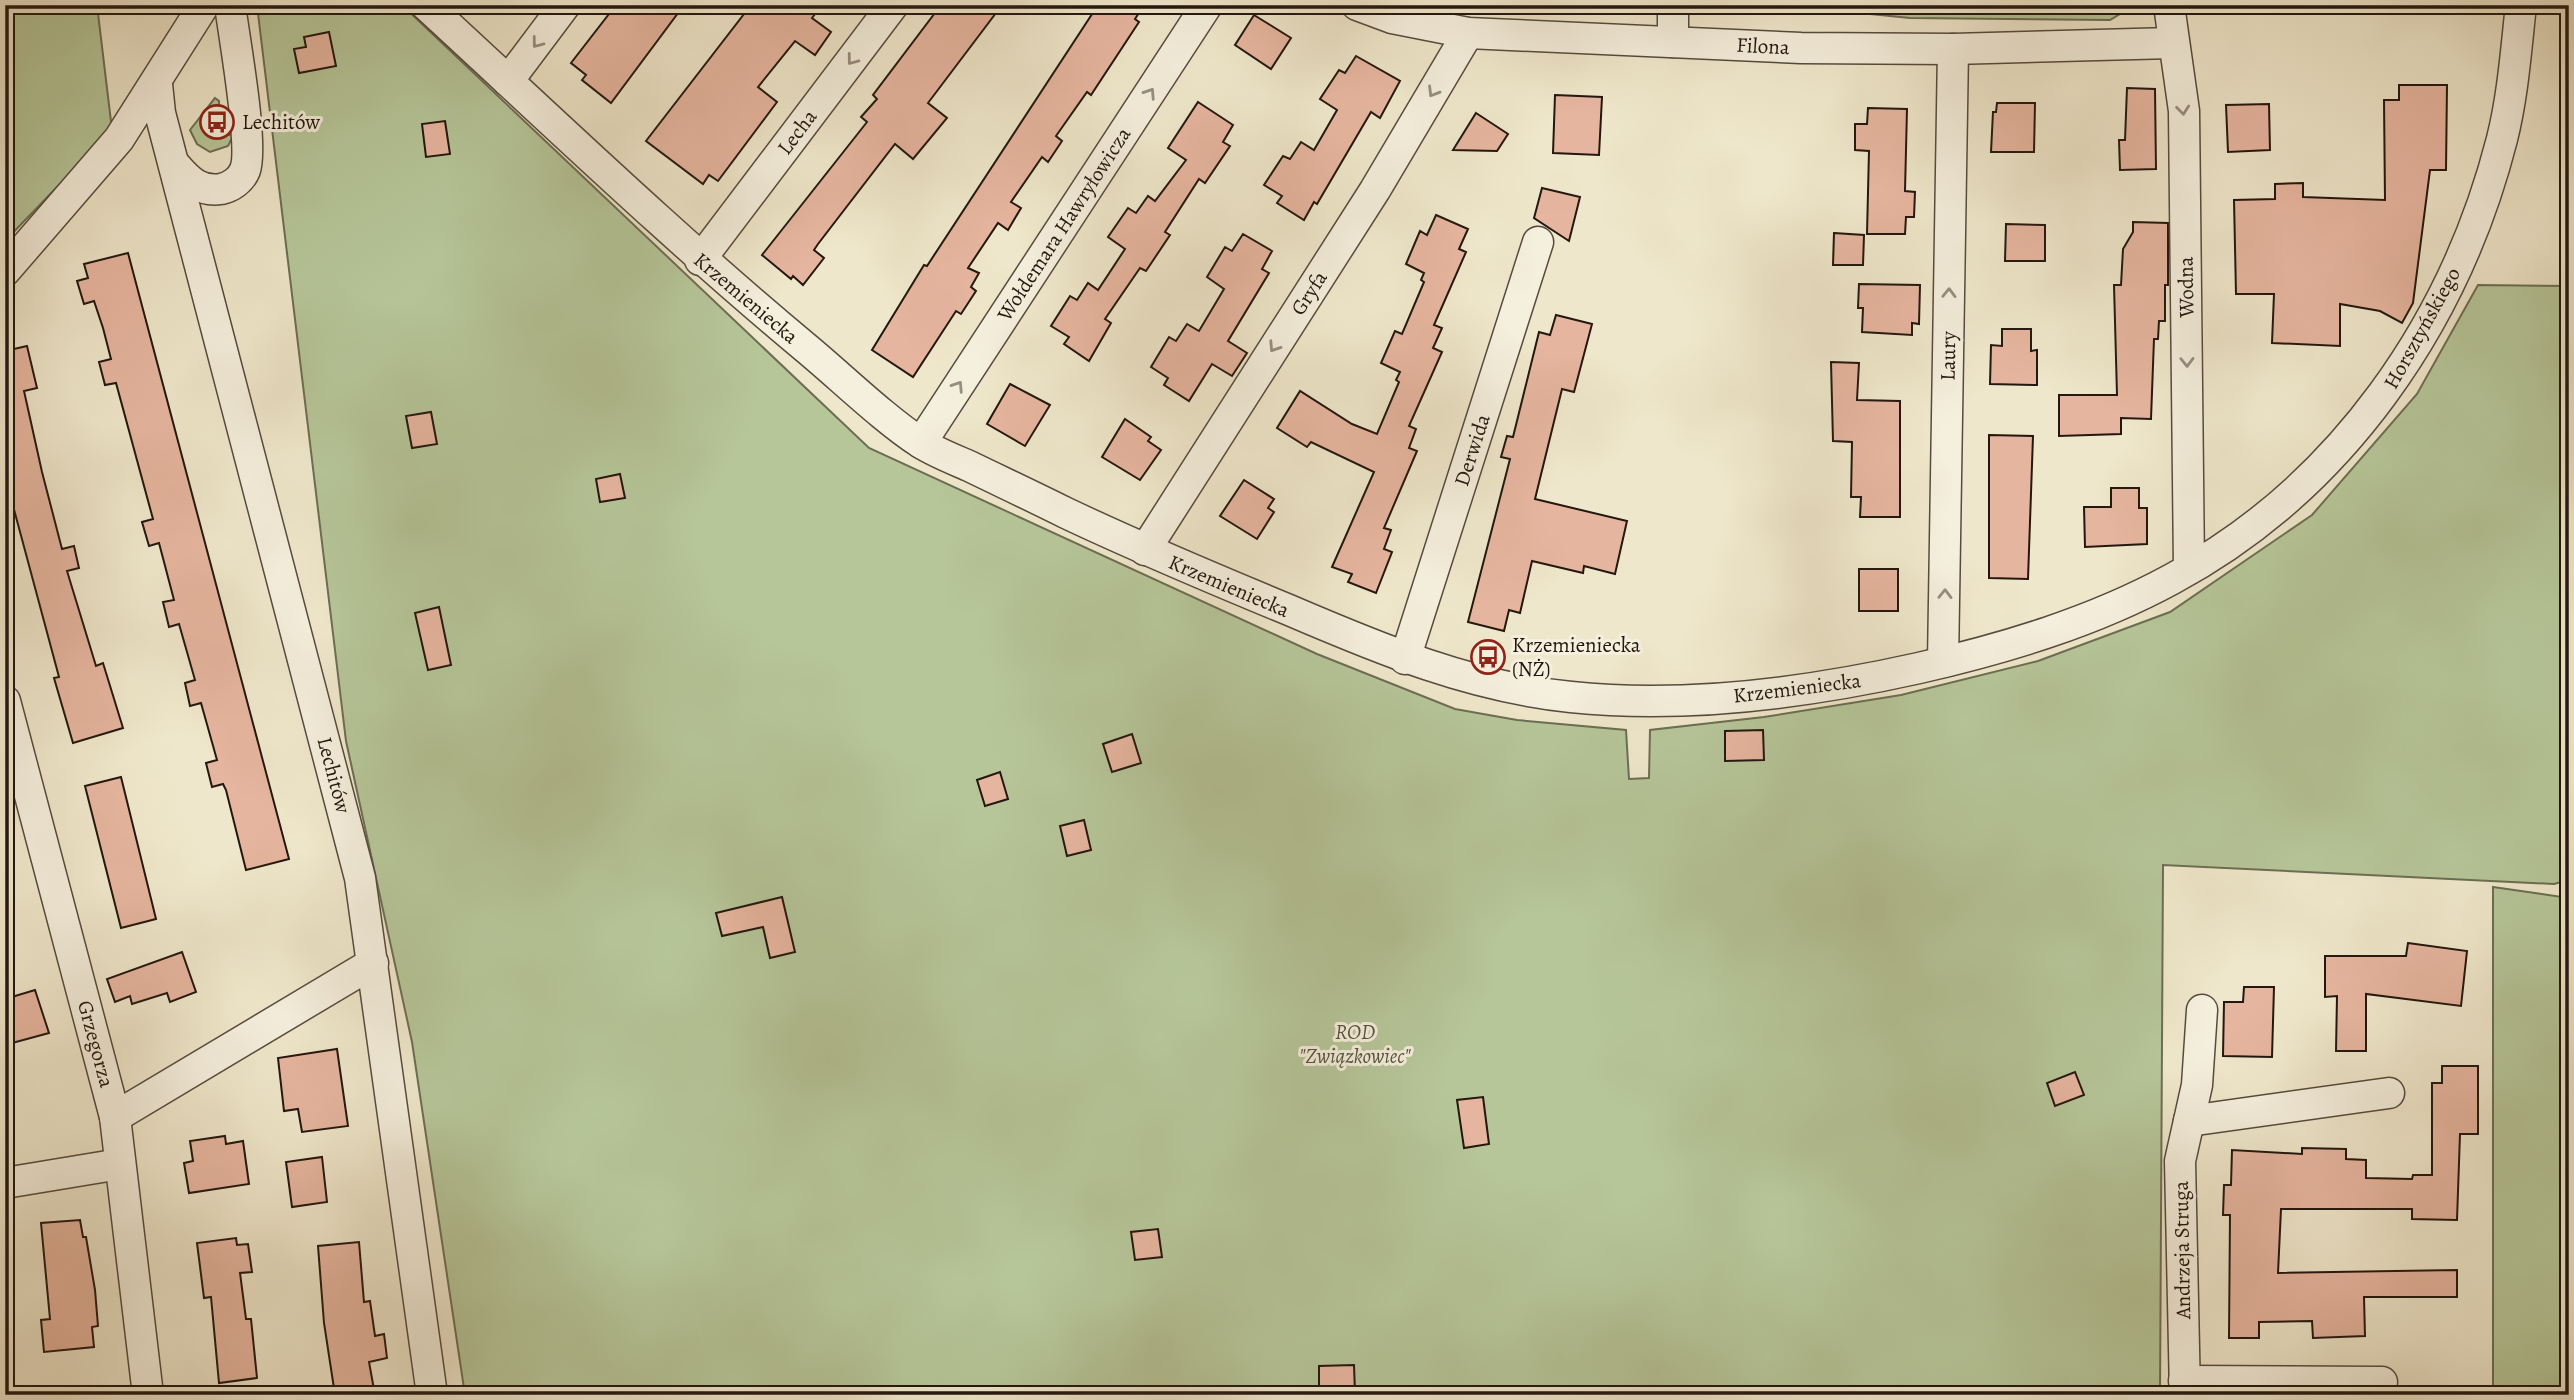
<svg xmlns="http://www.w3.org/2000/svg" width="2574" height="1400" font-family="Alegreya,serif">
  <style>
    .green { fill: #b6c699; stroke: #6c6e54; stroke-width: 2 }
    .building { fill: #e6b59f; stroke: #23170f; stroke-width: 2 }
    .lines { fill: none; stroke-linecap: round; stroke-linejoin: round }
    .minor-casing { stroke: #564b3e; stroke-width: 33 }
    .minor { stroke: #f5efdd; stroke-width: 30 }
    .oneway { stroke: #968e80 }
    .labels { text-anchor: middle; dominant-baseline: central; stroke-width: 6; stroke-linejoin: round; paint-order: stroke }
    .street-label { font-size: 21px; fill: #23170f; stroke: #f5efdd }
    .poi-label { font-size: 21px; fill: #23170f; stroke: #f5efdd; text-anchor: start }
    .park-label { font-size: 21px; font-style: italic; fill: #56543f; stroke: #f5efdd }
  </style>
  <rect width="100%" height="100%" fill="#efe7cb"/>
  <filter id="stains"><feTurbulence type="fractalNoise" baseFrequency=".00286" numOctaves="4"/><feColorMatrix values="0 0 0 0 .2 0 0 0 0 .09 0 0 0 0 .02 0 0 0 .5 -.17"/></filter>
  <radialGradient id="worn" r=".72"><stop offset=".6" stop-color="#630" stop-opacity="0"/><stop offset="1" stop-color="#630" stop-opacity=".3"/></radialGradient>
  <!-- green -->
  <g class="green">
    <polygon points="5,5 97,5 112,130 5,241"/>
    <polygon points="257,5 402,5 869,448 1317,654 1455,709 1517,720 1626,730 1629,779 1649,778 1650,730 1764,717 1901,695 2038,661 2170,612 2312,515 2417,394 2478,285 2569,286 2569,880 2554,884 2163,865 2160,1395 465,1395 412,1042 346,741"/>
    <polygon points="1780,5 2135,5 2110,20 1910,18"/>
    <polygon points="215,98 219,101 219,114 213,115 216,137 234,134 228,146 210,152 197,144 190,130"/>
    <polygon points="2493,887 2569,898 2569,1395 2493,1395"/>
  </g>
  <!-- building -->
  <g class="building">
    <polygon points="616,5 684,5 611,103 582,80 586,75 571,63"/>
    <polygon points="751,5 822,5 812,18 831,32 815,55 795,41 758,87 777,102 718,181 709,175 703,184 646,141"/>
    <polygon points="941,5 1002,5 928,103 947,118 913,159 895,144 818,244 814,250 824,258 803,285 793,276 791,279 762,255 867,122 861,117 877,99 873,95"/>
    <polygon points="1098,5 1144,5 1135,19 1139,22 1091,95 1087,92 1056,136 1062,141 1048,162 1042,157 1011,202 1021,208 1008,230 998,223 968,268 979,273 971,287 976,291 961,314 956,311 913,377 872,350 924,265 927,266"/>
    <polygon points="1254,15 1291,38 1271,69 1235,45"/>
    <polygon points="329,32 336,66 299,73 294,49 306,47 304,37"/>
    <polygon points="1356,56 1400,81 1380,118 1371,112 1317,204 1314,202 1304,220 1277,203 1282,196 1264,185 1283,156 1290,159 1301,142 1314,150 1337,110 1320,99 1339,70 1345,73"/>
    <polygon points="2399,85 2447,85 2446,170 2430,170 2413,303 2402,323 2380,311 2340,304 2340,346 2272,343 2274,294 2236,294 2234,200 2275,199 2275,184 2303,183 2303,197 2385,200 2384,100 2399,100"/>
    <polygon points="2127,88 2155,89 2156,169 2120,170 2119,140 2125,140"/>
    <polygon points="1555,95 1602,97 1599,155 1553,153"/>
    <polygon points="1198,102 1233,125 1223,142 1230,146 1205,183 1199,179 1165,232 1170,235 1146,271 1140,268 1105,319 1111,323 1089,361 1064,344 1069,337 1051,326 1070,296 1077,300 1088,283 1098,290 1125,249 1108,237 1128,208 1136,213 1148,196 1155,201 1186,160 1168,148"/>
    <polygon points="1997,103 2035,103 2034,152 1991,152 1993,112 1996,112"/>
    <polygon points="2269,104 2270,150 2228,152 2226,105"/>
    <polygon points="1868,108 1907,109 1905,191 1915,192 1914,217 1906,217 1905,234 1867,234 1869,151 1855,150 1855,124 1867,124"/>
    <polygon points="1476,113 1508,134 1497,151 1453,150"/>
    <polygon points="445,121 450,154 426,157 422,124"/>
    <polygon points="1542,188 1580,197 1569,241 1534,218"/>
    <polygon points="1436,215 1468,229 1459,249 1466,252 1434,325 1442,328 1433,348 1442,352 1409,426 1416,429 1409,448 1417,451 1384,528 1391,530 1384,549 1392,552 1376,593 1348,582 1352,574 1332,567 1374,472 1311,442 1307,447 1277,428 1300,391 1352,424 1377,434 1399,382 1396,380 1400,372 1381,363 1395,331 1402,334 1424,282 1421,280 1424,273 1406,264 1420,231 1427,235"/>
    <polygon points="2133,222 2168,223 2168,285 2165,285 2165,321 2159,321 2158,339 2154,339 2151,419 2121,418 2121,434 2059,436 2059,395 2117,395 2114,285 2121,285 2123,249 2133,232"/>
    <polygon points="2006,224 2045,225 2045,261 2005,261"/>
    <polygon points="1834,233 1864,235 1863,265 1833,265"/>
    <polygon points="1243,234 1272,251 1262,269 1269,273 1228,341 1247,353 1232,376 1212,364 1189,401 1164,385 1168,378 1151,367 1169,337 1176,341 1187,324 1199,331 1224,289 1207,277 1225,247 1232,251"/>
    <polygon points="128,253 289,859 246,870 226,790 223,784 212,787 206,763 217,760 201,703 190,706 185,683 195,680 179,624 169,627 163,602 174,600 159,543 149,546 142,522 153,519 116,383 105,385 99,362 111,359 103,328 94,301 84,304 77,281 88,278 84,264"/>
    <polygon points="1859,284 1920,285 1919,324 1912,323 1912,335 1862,332 1863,308 1858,308"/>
    <polygon points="1556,315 1592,324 1574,392 1562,389 1535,499 1627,521 1615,574 1584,566 1583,573 1532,561 1520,613 1509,610 1504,631 1468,622 1510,459 1501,457 1507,436 1513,437 1539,332 1550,335"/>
    <polygon points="2002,329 2031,329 2031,351 2037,350 2037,385 1990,384 1991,345 2002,346"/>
    <polygon points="27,346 37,388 24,391 42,472 62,549 74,546 79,568 67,571 96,666 103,663 123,728 73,743 54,678 59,677 5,476 5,351"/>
    <polygon points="1831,362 1859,363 1857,400 1900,401 1900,517 1860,517 1861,497 1851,497 1852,442 1833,441"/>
    <polygon points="1010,384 1050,405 1025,446 987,424"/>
    <polygon points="431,412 437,444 412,448 406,416"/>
    <polygon points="1125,419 1151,437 1148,441 1161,450 1140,480 1102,457"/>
    <polygon points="1989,435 2033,436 2028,579 1989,578"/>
    <polygon points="620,474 625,498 600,502 596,479"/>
    <polygon points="1244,480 1274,499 1268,508 1274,512 1257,539 1220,516"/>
    <polygon points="2111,488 2139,488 2139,508 2147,508 2147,544 2085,547 2084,507 2111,507"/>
    <rect x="1859" y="569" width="39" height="42"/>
    <polygon points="439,607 451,665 428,670 415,613"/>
    <polygon points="1763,730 1764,760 1725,761 1725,731"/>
    <polygon points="1132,734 1141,763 1112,772 1103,744"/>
    <polygon points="1000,772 1008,799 985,806 977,780"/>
    <polygon points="121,777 156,919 121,928 85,786"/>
    <polygon points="1084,820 1091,850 1067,856 1060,826"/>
    <polygon points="782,897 795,952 770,958 763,927 722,936 716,913"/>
    <polygon points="2408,943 2467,951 2461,1006 2366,994 2366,1051 2336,1051 2337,996 2325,997 2325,956 2406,956"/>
    <polygon points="182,952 196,992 170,1002 167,993 132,1004 130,996 115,1002 107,979"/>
    <polygon points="2244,987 2274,987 2272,1057 2223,1056 2224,1002 2243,1002"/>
    <polygon points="35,990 49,1033 5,1045 5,999"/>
    <polygon points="337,1049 348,1126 302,1132 298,1109 284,1111 278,1058"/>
    <polygon points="2442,1066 2478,1066 2478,1134 2460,1134 2457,1220 2412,1219 2412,1209 2281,1209 2278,1273 2457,1270 2457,1297 2364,1297 2365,1336 2313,1338 2312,1321 2259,1322 2259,1338 2229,1338 2230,1215 2223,1215 2224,1185 2231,1185 2232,1150 2302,1154 2302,1148 2346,1149 2346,1159 2366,1160 2366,1178 2412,1179 2413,1175 2432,1175 2432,1083 2442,1083"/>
    <polygon points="2075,1072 2084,1095 2055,1106 2047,1083"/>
    <polygon points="1483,1097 1489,1144 1464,1148 1457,1100"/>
    <polygon points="225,1136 226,1144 243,1141 249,1184 189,1193 184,1163 193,1161 190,1141"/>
    <polygon points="322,1157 327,1202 292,1207 286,1162"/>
    <polygon points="80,1220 83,1237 86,1237 95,1290 98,1326 92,1327 94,1347 44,1352 41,1320 50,1319 41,1223"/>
    <polygon points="1158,1229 1162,1257 1135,1260 1131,1232"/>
    <polygon points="236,1238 237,1245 248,1244 252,1272 240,1273 246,1319 251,1319 257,1378 219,1383 211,1297 204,1298 197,1243"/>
    <polygon points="359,1242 364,1302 370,1301 375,1336 384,1334 387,1358 369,1362 375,1395 335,1395 324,1323 318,1246"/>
    <polygon points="1354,1365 1355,1393 1319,1394 1319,1366"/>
  </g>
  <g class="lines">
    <!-- minor casing -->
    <g class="minor-casing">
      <g id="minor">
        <path d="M426 5C552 121 675 239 806 348 841 377 884 419 921 443 935 452 953 459 969 466 1002 482 1034 497 1066 513 1140 548 1214 579 1289 610 1380 649 1471 687 1571 697 1685 709 1807 693 1919 668 2006 648 2093 622 2172 579 2341 488 2455 323 2502 139 2513 95 2516 50 2521 5"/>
        <polyline points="1357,5 1392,18 1468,33 1801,48 1953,49 2172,43"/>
        <polyline points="1673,5 1673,42"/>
        <polyline points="2169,5 2184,111 2189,569"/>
        <polyline points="508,81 565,5"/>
        <polyline points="157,84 160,113 360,878 432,1395"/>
        <path d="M176 166C189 181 200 192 221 189 231 187 241 180 245 170 254 146 234 37 230 5"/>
        <polyline points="700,260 893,5"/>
        <polyline points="5,271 119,139 204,5"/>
        <polyline points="921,443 1207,5"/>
        <polyline points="1145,550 1375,190 1468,33"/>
        <polyline points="1405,659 1538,242"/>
        <polyline points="1943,662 1953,49"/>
        <polyline points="5,701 115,1117 148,1395"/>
        <polyline points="115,1117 373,963"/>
        <polyline points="2189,1121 2389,1093"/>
        <polyline points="5,1183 120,1164"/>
        <polyline points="2184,1381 2382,1382"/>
        <polyline points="2185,1395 2180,1161 2197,1085 2202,1010"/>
      </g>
    </g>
    <!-- minor -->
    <use href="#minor" class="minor"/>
  </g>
  <!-- one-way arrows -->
  <defs><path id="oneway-chevron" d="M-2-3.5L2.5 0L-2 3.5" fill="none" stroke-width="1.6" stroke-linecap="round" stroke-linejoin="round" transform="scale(1.75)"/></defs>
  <g class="oneway">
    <use href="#oneway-chevron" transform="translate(537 43) rotate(127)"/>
    <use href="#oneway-chevron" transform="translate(852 60) rotate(127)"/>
    <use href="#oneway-chevron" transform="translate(1433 92) rotate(121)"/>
    <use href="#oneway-chevron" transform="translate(1150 93) rotate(-57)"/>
    <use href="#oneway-chevron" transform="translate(2183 110) rotate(84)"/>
    <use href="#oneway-chevron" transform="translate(1949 293) rotate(-89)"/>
    <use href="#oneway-chevron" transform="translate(1274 347) rotate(123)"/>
    <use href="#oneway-chevron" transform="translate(2187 362) rotate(89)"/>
    <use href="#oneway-chevron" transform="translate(958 386) rotate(-57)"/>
    <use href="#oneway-chevron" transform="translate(1945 594) rotate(-89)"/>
  </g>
  <!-- icons -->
  <defs>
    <g id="bus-ring" transform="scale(1.75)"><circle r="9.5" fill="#f5efdd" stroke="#8f2418" stroke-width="1.5"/><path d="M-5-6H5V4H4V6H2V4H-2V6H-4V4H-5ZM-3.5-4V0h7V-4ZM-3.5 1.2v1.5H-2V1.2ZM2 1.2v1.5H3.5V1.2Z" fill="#8f2418"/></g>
  </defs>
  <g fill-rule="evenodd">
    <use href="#bus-ring" x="217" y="122"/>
    <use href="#bus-ring" x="1488" y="657"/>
  </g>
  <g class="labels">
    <!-- street labels -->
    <g class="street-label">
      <text transform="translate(1763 46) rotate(3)">Filona</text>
      <text transform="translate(797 132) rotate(-53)">Lecha</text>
      <text transform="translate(1064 224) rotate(-57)">Wołdemara Hawryłowicza</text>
      <text transform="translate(2186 287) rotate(-91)">Wodna</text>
      <text transform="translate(1309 293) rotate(-57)">Gryfa</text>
      <text transform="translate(746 298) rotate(40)">Krzemieniecka</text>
      <text transform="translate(2422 328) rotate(-61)">Horsztyńskiego</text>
      <text transform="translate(1948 356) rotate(-89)">Laury</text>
      <text transform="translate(1472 450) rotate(-72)">Derwida</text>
      <text transform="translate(1229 586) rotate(23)">Krzemieniecka</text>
      <text transform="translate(1797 688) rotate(-7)">Krzemieniecka</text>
      <text transform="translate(334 775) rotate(75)">Lechitów</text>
      <text transform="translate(96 1044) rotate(75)">Grzegorza</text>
      <text transform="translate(2182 1250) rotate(-91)">Andrzeja Struga</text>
    </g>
    <!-- poi labels -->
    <g class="poi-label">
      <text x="242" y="122">Lechitów</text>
      <text x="1512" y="645">Krzemieniecka<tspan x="1512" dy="24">(NŻ)</tspan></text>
    </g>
    <!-- park labels -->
    <g class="park-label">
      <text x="1355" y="1032">ROD<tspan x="1355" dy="24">"Związkowiec"</tspan></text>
    </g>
  </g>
  <!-- margin -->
  <rect width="2574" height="1400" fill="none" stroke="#efe7cb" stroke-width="28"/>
  <rect x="7" y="7" width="2560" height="1386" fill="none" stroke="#23170f" stroke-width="3.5"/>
  <rect x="14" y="14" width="2546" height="1372" fill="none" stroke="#23170f" stroke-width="2"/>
  <rect width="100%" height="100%" filter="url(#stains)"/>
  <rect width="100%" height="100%" fill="url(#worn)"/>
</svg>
